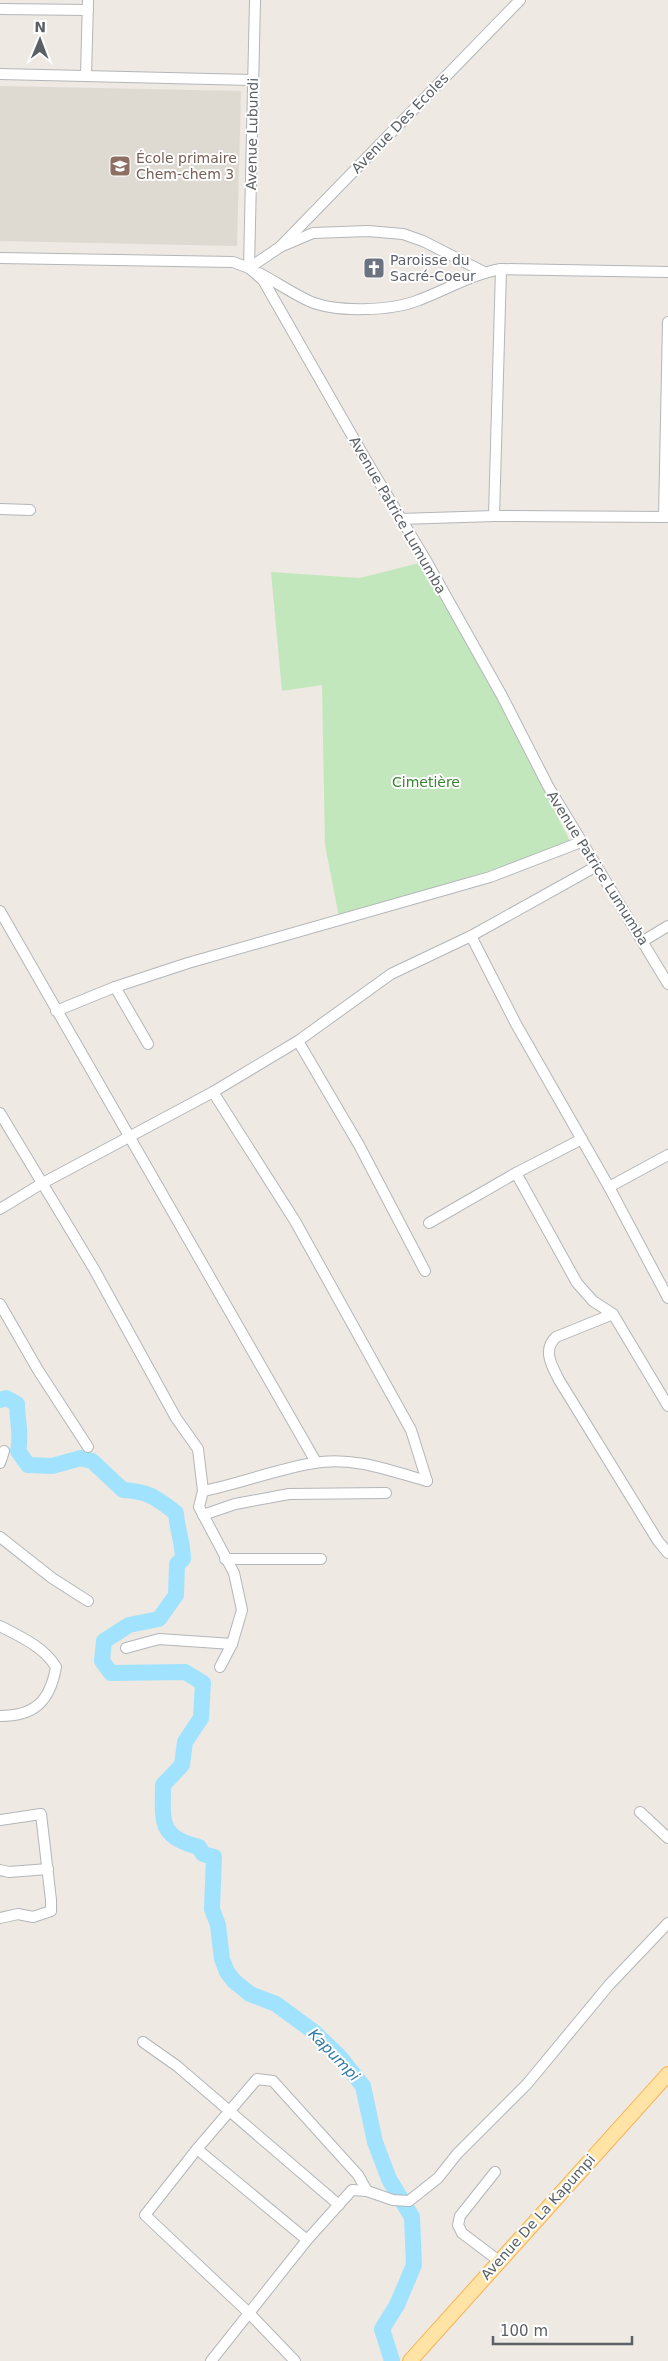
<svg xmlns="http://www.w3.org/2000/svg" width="668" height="2361" font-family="'DejaVu Sans',sans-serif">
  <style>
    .education { fill: #ded9d1 }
    .green { fill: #c3e7bc }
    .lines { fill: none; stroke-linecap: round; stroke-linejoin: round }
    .river { stroke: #a1e3ff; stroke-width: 16 }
    .minor-casing { stroke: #b3b6ba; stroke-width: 12 }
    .major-casing { stroke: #f9b150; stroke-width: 16 }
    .minor { stroke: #fff; stroke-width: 10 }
    .major { stroke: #ffe4a6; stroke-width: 14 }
    .labels { text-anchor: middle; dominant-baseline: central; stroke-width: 4; stroke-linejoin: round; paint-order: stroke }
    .street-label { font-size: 14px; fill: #5a6064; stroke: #fff }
    .education-label { font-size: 14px; fill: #785e54; stroke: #fff; text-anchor: start }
    .worship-label { font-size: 14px; fill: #5b616d; stroke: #fff; text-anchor: start }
    .park-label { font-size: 14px; fill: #388530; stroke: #fff }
    .water-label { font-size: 15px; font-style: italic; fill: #347ba4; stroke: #fff }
  </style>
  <rect width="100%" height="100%" fill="#eee9e2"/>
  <!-- education -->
  <polygon class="education" points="0,86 241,91 237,246 0,241"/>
  <!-- green -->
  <polygon class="green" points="427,561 572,845 339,917 325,845 322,685 282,691 271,572 360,578"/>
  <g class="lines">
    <!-- river -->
    <path class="river" d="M0 1400 6 1398 17 1404C17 1420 22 1435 18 1451L28 1465 52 1466 81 1458 92 1461 123 1490C148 1491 157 1498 176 1513 177 1529 183 1543 183 1559L177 1564 176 1595 159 1619 129 1625 104 1641 102 1661 111 1673 185 1672 203 1683 201 1718 185 1742 182 1765 163 1785C163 1821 158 1837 199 1847L203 1854 214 1857 212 1909 218 1925 222 1959 227 1972 234 1981 250 1994 276 2004 314 2032 339 2056 363 2086 375 2142 389 2179 412 2217 414 2265 397 2305 382 2329 392 2361"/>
    <!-- minor casing -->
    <g class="minor-casing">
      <g id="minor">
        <polyline points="0,9 88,10"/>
        <polyline points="0,74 252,80"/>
        <polyline points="86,76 88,0"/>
        <polyline points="280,247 520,0"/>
        <polyline points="0,258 233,262 249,268 263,280 366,460 424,557 502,696 548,786 668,984"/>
        <polyline points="249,268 255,0"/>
        <polyline points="249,268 280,247 313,233 368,231 403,234 423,241 484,272"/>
        <path d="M259 273C276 282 292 293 309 301 336 313 392 311 419 300 446 290 472 274 501 269L668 272"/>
        <polyline points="0,509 30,510"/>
        <polyline points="494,516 501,269"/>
        <polyline points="664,517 668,322"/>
        <polyline points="400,519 494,516 668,517"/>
        <polyline points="0,911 316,1462"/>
        <polyline points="471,936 516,1024 609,1187 668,1298"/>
        <polyline points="643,941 668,926"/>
        <polyline points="115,987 148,1044"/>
        <polyline points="56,1011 115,987 188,963 490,877 581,842"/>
        <polyline points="298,1041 359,1145 425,1271"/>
        <polyline points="213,1092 295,1221 411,1430 427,1481"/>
        <polyline points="0,1113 94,1269 176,1418 198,1449 203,1491 199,1507 234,1573 242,1610 232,1644 220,1667"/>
        <polyline points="516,1173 577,1283 593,1301 613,1314 668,1406"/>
        <polyline points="609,1187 668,1155"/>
        <polyline points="0,1209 41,1184 213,1092 298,1041 391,974 471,936 595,867"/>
        <polyline points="429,1223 516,1173 582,1139"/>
        <polyline points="0,1304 38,1370 88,1447"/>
        <path d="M613 1314 556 1337C542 1350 552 1366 559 1380L658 1541 668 1553"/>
        <polyline points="0,1463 4,1451"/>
        <path d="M203 1491C240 1484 276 1469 314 1463 353 1456 391 1471 427 1481"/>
        <polyline points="203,1515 235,1504 289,1494 386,1493"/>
        <polyline points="0,1537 52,1578 88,1601"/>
        <polyline points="225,1559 321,1559"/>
        <path d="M0 1626C21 1637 44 1647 56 1667 50 1701 35 1716 0 1716"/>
        <polyline points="126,1648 159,1639 232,1644"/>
        <polyline points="640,1812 668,1838"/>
        <polyline points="0,1820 41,1814 51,1900 51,1911 33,1917 18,1914 0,1918"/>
        <polyline points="0,1870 9,1872 48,1869"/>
        <polyline points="143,2042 177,2066 339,2205"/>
        <polyline points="197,2149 307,2240"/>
        <polyline points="495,2172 460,2216 458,2225 462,2233 499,2261"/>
        <polyline points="211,2361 307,2240 352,2190 367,2191 393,2200 409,2201 438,2178 457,2154 527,2084 609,1985 668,1923"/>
        <polyline points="295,2361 249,2313 145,2215 197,2149 257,2079 273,2081 358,2175 367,2191"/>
      </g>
    </g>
    <!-- major casing -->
    <g class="major-casing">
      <polyline id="major" points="410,2361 668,2074"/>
    </g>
    <!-- minor -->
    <use href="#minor" class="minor"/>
    <!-- major -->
    <use href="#major" class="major"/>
  </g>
  <!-- icons -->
  <defs>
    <g id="school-square" transform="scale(1.125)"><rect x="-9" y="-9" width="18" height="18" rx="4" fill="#8d6e63" stroke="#fff"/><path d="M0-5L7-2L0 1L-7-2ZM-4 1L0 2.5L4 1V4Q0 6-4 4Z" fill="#fff"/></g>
    <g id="church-square" transform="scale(1.125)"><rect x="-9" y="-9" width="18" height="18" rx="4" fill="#6b7280" stroke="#fff"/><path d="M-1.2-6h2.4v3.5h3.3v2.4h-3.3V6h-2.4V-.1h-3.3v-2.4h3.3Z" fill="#fff"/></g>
  </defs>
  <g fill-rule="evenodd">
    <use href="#school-square" x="120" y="166"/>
    <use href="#church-square" x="374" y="268"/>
  </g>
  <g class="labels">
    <!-- street labels -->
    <g class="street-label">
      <text transform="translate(400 123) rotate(-46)">Avenue Des Ecoles</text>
      <text transform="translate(252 134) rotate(-89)">Avenue Lubundi</text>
      <text transform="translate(398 515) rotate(60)">Avenue Patrice Lumumba</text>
      <text transform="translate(598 868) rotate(58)">Avenue Patrice Lumumba</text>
      <text transform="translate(538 2217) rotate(-48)">Avenue De La Kapumpi</text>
    </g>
    <!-- education labels -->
    <g class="education-label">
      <text x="136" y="158">École primaire<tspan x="136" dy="16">Chem-chem 3</tspan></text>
    </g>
    <!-- worship labels -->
    <g class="worship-label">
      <text x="390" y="260">Paroisse du<tspan x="390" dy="16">Sacré-Coeur</tspan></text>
    </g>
    <!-- park labels -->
    <g class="park-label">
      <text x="426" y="782">Cimetière</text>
    </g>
    <!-- water labels -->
    <g class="water-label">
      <text transform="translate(334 2055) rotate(46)">Kapumpi</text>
    </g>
  </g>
  <!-- north arrow -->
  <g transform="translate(40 40) rotate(1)" stroke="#ffffff" stroke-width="4" paint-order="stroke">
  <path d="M0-4L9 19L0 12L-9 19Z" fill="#5a6064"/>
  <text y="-8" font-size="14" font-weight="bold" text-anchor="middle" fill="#5a6064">N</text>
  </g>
  <!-- scale -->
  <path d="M493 2336v8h139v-8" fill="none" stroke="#5a6064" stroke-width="2.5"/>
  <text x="500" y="2336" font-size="15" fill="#5a6064" stroke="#ffffff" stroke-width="4" paint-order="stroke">100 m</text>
</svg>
